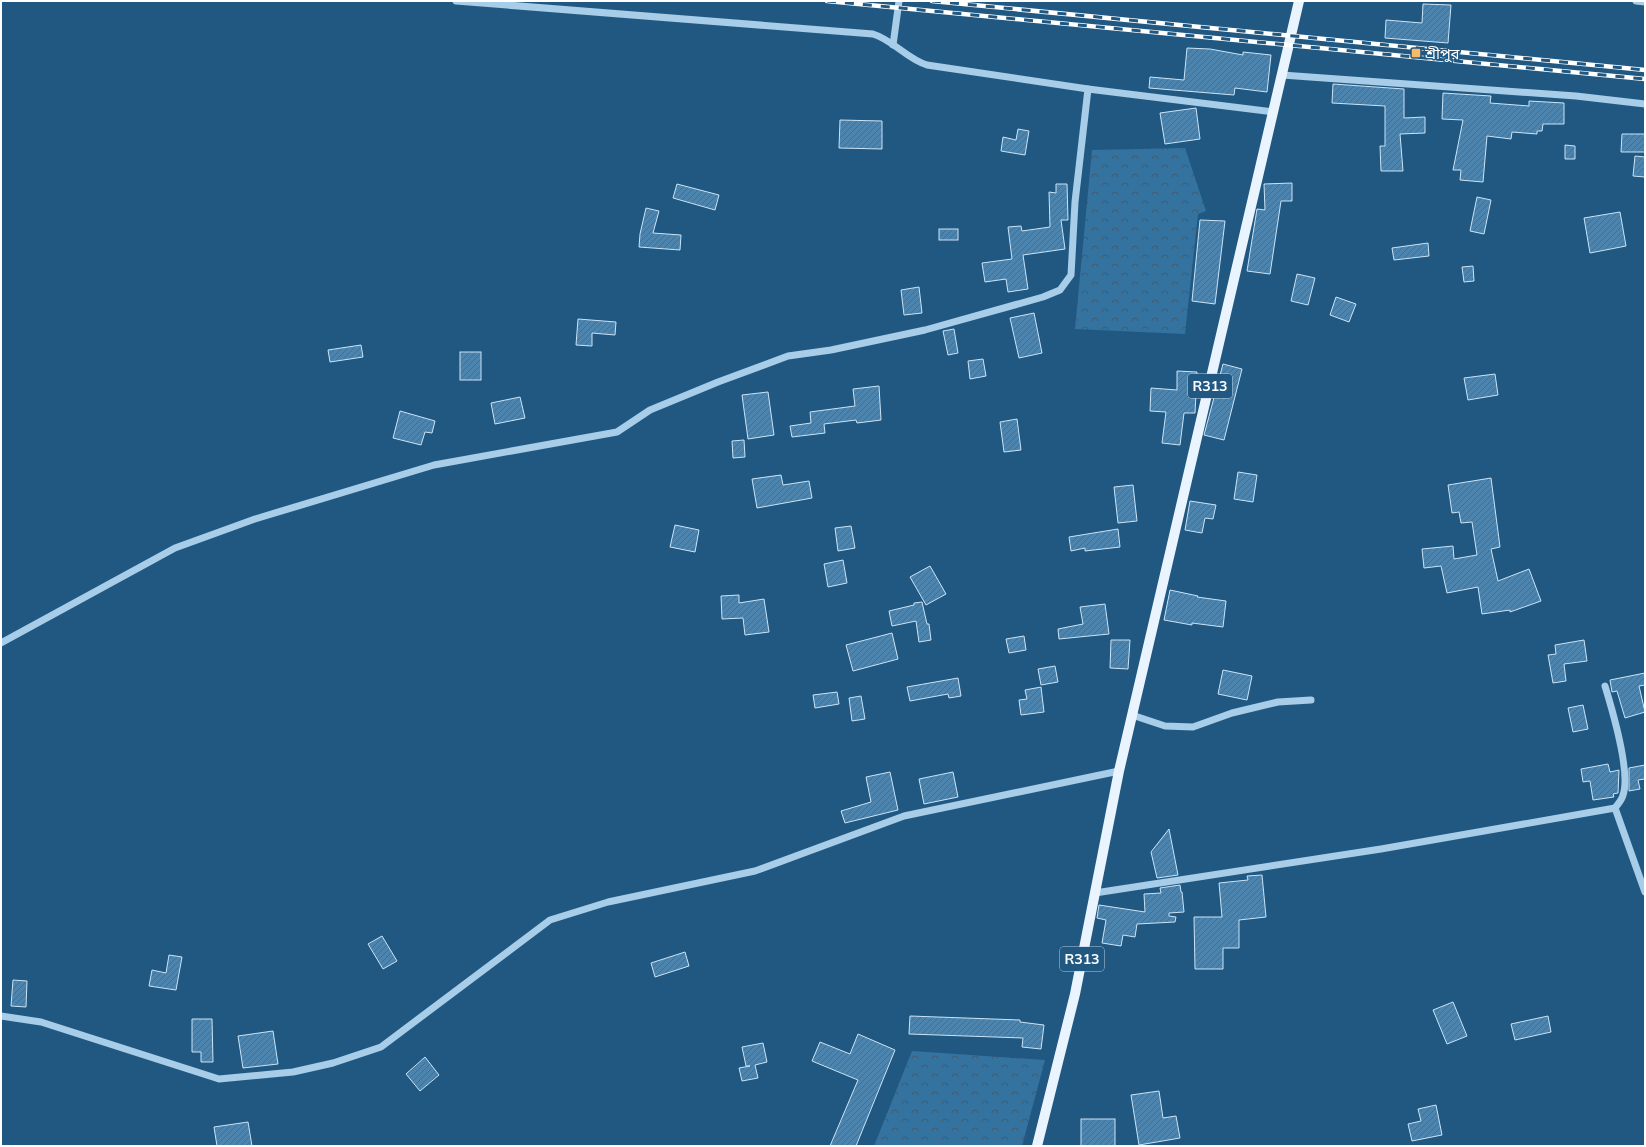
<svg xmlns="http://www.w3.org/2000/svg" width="1646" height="1147" font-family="Mulish,'Noto Sans Bengali',sans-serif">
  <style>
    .park { fill: url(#park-crowns) }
    .building { fill: url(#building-hatch); stroke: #cbe4f6 }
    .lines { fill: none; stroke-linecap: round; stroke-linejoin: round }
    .minor { stroke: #a7cde8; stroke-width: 7 }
    .major { stroke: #eaf4fe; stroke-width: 10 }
    .rail-casing { stroke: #fff; stroke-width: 4.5 }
    .rail { stroke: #205882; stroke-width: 3; stroke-dasharray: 9; stroke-linecap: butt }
    .poi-dot { fill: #f6ba68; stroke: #205882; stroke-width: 1.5 }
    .labels { text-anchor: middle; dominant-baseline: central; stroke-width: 3; stroke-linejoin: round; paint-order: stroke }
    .shield { fill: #205882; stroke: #bccdda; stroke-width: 1 }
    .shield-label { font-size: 14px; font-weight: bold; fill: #fff }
    .poi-label { font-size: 15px; fill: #fff; stroke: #205882; text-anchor: start }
  </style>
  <defs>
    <pattern id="park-crowns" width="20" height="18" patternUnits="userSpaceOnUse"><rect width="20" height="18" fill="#3472a0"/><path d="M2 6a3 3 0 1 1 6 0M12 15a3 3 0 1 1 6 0" fill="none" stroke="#425b6e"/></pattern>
    <pattern id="building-hatch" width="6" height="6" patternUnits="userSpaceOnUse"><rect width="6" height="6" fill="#4d84ad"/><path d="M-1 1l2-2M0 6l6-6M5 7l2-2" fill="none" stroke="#4d6b81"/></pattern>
  </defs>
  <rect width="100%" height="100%" fill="#205882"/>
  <!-- park -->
  <g class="park">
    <polygon points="1185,148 1206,211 1198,214 1185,334 1075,329 1092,150"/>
    <polygon points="912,1051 1045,1060 1022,1146 874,1146"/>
  </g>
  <!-- building -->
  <g class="building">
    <polygon points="1423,4 1451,5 1448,43 1385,38 1386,20 1422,23"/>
    <polygon points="1187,48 1210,49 1243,55 1243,52 1271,55 1267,92 1235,88 1234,95 1149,88 1150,77 1184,80"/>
    <polygon points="1333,84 1404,89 1404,118 1425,117 1425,133 1400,134 1403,171 1381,171 1380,146 1385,146 1385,106 1332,103"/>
    <polygon points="1443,93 1491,96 1490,103 1529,106 1529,101 1564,103 1564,124 1543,124 1542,131 1537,131 1537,134 1512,132 1511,139 1487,136 1483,182 1460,180 1461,170 1453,170 1463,120 1442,119"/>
    <polygon points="1196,108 1200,139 1165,144 1160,113"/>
    <polygon points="840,120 882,121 882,149 839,148"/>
    <polygon points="1018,129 1029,131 1025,155 1001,151 1003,137 1016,140"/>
    <polygon points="1622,134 1645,134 1645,152 1621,152"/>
    <polygon points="1565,145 1575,146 1575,159 1565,159"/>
    <polygon points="1635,156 1645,157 1645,177 1633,176"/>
    <polygon points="1292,183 1292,201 1281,201 1270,274 1247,271 1257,209 1265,210 1264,184"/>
    <polygon points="677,184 719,195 715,210 673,198"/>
    <polygon points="1056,184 1067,184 1068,220 1061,220 1065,249 1023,255 1028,289 1008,292 1006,279 985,282 982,263 1012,259 1008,227 1021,226 1022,231 1050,227 1049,192 1056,193"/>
    <polygon points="1477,197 1491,200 1484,234 1470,231"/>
    <polygon points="646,208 659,211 653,233 681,235 680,250 639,247 640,234"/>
    <polygon points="1620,212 1626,246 1590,253 1584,218"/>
    <polygon points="1200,220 1225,221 1215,304 1192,301"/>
    <rect x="939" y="229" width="19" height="11"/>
    <polygon points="1428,243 1429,256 1394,260 1392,248"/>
    <polygon points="1473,266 1474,281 1464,282 1462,267"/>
    <polygon points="1297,274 1315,278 1308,305 1291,301"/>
    <polygon points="919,287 922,313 904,315 901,290"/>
    <polygon points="1336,297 1356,304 1349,322 1330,315"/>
    <polygon points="1034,313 1042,353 1019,358 1010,318"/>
    <polygon points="578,319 616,322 615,335 592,333 592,346 576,345"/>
    <polygon points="954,329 958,353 948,355 943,331"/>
    <polygon points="361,345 363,357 330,362 328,350"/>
    <rect x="460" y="352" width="21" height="28"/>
    <polygon points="983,359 986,376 970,379 968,361"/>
    <polygon points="1223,364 1242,369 1224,440 1204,435"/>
    <polygon points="1177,371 1197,372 1195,413 1184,413 1180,445 1162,443 1166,412 1150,411 1151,388 1177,390"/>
    <polygon points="1495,374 1498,395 1468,400 1464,378"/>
    <polygon points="879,386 881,420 857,423 856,420 824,424 825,433 792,437 790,426 811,423 810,412 855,406 853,389"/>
    <polygon points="768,392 774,435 748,439 742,395"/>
    <polygon points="520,397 525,418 495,424 491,403"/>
    <polygon points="400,411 435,421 432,433 425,432 421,445 393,438"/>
    <polygon points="1017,419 1021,450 1004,452 1000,422"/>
    <polygon points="744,440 745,457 733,458 732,441"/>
    <polygon points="1238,472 1257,475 1253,502 1234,499"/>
    <polygon points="781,475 783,485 809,481 812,498 757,508 752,479"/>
    <polygon points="1491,478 1500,547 1491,549 1498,581 1529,569 1541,601 1510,612 1510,610 1482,614 1478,587 1447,593 1441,566 1424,568 1422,549 1453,546 1454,559 1477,555 1472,522 1461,523 1459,512 1452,513 1448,485"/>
    <polygon points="1133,485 1137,521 1118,523 1114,487"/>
    <polygon points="1190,501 1216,505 1213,519 1205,518 1202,533 1185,530"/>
    <polygon points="675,525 699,530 695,552 670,547"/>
    <polygon points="851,526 855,548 838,551 835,528"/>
    <polygon points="1118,529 1120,547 1085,551 1085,548 1071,551 1069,537"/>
    <polygon points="843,560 847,583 828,587 824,564"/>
    <polygon points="930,566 946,594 926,605 910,577"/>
    <polygon points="1170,590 1198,596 1197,597 1226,601 1223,627 1192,623 1192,625 1164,620"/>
    <polygon points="739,595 739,603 764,599 769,632 745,635 743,618 722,619 721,596"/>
    <polygon points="922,602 927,624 929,624 931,640 919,642 916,621 892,626 889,611 914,605 914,603"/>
    <polygon points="1105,604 1109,634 1059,639 1058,629 1083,624 1080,607"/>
    <polygon points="892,633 898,659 853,671 846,645"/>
    <polygon points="1024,636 1026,650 1009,653 1006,639"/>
    <polygon points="1111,640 1130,640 1128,669 1110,668"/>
    <polygon points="1584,640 1587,661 1564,664 1566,681 1553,683 1548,655 1556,654 1555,645"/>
    <polygon points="1055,666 1058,682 1041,685 1038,669"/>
    <polygon points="1223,670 1252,676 1247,700 1218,694"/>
    <polygon points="1645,673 1645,685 1639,686 1645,712 1625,718 1617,691 1612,692 1610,680"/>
    <polygon points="958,678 961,696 949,698 948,694 910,701 907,687"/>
    <polygon points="1041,687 1044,712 1021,715 1019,700 1027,699 1025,690"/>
    <polygon points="837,692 839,704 815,708 813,695"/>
    <polygon points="861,696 865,719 852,721 849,698"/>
    <polygon points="1583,705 1588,729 1573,732 1568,708"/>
    <polygon points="1608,764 1610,772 1619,770 1618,793 1613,794 1614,797 1593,800 1590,781 1583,782 1581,769"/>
    <polygon points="1645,765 1645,779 1638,780 1640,789 1629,791 1629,768"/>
    <polygon points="890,772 898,810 845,823 841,811 871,802 866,777"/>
    <polygon points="953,772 958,797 924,804 919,779"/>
    <polygon points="1169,829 1178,875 1157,878 1151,852"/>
    <polygon points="1262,875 1266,917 1239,920 1239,948 1223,948 1223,969 1195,969 1194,917 1222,917 1219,883 1248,880 1247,876"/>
    <polygon points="1180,885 1181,892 1182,892 1184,912 1169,913 1169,916 1176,917 1175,922 1137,924 1135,937 1123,935 1121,946 1102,943 1106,920 1097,918 1099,905 1145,912 1144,894 1161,893 1160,888"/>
    <polygon points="382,936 397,961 383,969 368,944"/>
    <polygon points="685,952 689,966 655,977 651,963"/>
    <polygon points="169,955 182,957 176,990 149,986 152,970 166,973"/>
    <polygon points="13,980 27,981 26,1007 11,1006"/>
    <polygon points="1453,1002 1467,1036 1447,1044 1433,1010"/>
    <polygon points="910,1016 1020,1020 1020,1022 1044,1025 1041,1049 1022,1047 1023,1038 909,1034"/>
    <polygon points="1548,1016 1551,1032 1515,1040 1511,1024"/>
    <polygon points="192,1019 212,1019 213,1062 201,1062 201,1052 192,1052"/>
    <polygon points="273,1031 278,1064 243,1068 238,1036"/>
    <polygon points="858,1034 895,1050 856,1146 830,1146 858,1080 812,1061 820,1042 850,1054"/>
    <polygon points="763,1043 767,1062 755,1065 758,1078 742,1081 739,1068 750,1066 746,1066 742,1047"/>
    <polygon points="425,1057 439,1075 420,1091 406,1074"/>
    <polygon points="1159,1091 1163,1118 1176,1116 1180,1138 1139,1145 1131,1095"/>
    <polygon points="1436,1105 1442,1135 1412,1141 1408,1124 1421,1121 1418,1109"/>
    <rect x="1081" y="1119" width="34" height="27"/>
    <polygon points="248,1122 252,1146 217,1146 214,1127"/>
  </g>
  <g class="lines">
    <!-- minor -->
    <g class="minor">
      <path d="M456 1 873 34C893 40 907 59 927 65L1088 89 1274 112"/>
      <polyline points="1636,1 1645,2"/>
      <polyline points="893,45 899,1"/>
      <polyline points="1282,75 1576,96 1645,104"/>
      <polyline points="1,643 175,548 255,519 434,465 617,432 650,410 718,382 788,356 831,350 925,330 1043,297 1060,290 1071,275 1075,202 1088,89"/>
      <polyline points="1132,715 1165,726 1193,727 1232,713 1278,702 1311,700"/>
      <polyline points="1615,808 1645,892"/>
      <path d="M1095 893 1381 849 1615 808C1618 804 1622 800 1623 795 1631 773 1612 709 1605 686"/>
      <polyline points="1,1016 41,1022 219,1079 293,1072 333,1063 381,1047 550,920 608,902 755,871 904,816 1119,771"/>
    </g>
    <!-- major -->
    <polyline class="major" points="1037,1146 1075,994 1119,771 1299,1"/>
    <!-- rail casing -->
    <g class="rail-casing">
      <g id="rail">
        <polyline points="827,1 1645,79"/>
        <polyline points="932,1 1645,70"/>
      </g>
    </g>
    <!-- rail -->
    <use href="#rail" class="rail"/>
  </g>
  <!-- markers -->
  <rect class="poi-dot" x="1411" y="48" width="10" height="10" rx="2"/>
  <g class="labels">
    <!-- shield labels -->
    <g class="shield">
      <rect x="1188" y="374" width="44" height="24" rx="3"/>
      <rect x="1060" y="947" width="44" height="24" rx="3"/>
    </g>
    <g class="shield-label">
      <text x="1210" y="386">R313</text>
      <text x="1082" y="959">R313</text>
    </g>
    <!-- poi labels -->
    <g class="poi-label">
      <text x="1425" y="53">শ্রীপুর</text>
    </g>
  </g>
  <!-- border -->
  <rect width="1646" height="1147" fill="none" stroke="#ffffff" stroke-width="4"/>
</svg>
